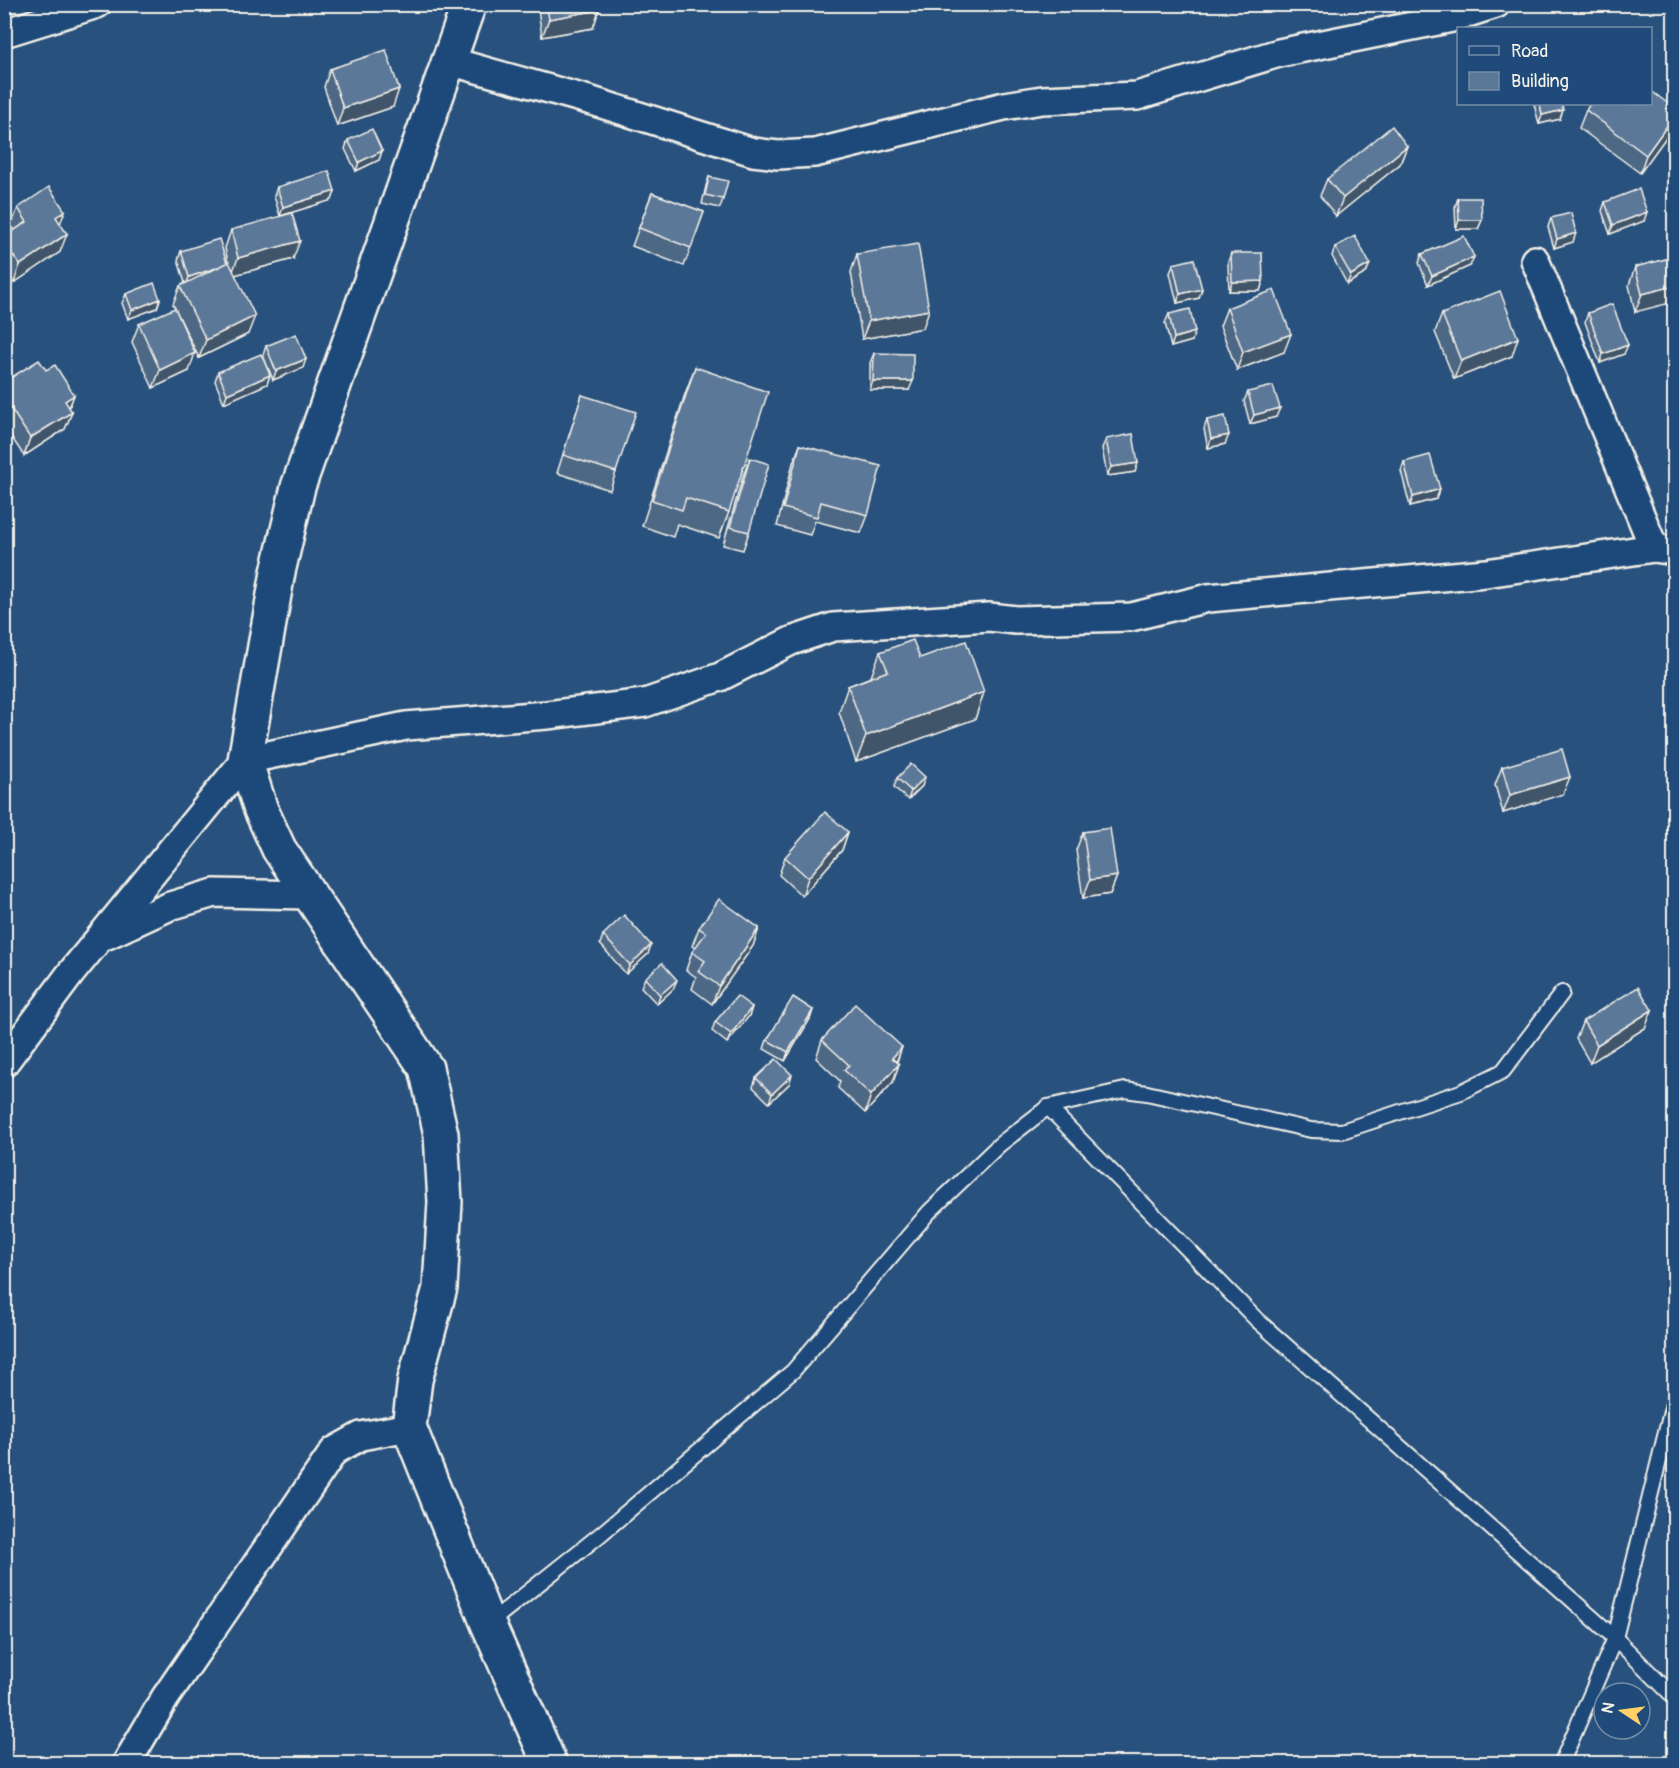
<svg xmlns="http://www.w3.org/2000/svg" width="1679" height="1768" font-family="Pangolin,sans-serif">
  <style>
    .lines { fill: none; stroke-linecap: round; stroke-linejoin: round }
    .lane-casing { stroke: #f4f1e8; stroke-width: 18 }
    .street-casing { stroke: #f4f1e8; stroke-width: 32 }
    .secondary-casing { stroke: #f4f1e8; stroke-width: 38 }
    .lane { stroke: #1f4a7a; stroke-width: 14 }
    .street { stroke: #1f4a7a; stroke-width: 27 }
    .secondary { stroke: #1f4a7a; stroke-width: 33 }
    .wall { fill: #4e6784; stroke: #f4f1e8; stroke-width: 1.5 }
    .shaded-wall { fill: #40546b; stroke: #f4f1e8; stroke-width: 1.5 }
    .building { fill: #5b7899; stroke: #f4f1e8; stroke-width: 1.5 }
  </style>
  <rect width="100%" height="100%" fill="#28517e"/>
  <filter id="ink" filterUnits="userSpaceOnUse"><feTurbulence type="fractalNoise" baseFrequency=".0167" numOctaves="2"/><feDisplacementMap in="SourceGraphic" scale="12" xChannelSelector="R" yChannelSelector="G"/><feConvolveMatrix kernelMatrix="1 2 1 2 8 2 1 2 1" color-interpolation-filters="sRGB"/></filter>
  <g filter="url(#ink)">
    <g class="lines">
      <!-- lane casing -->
      <g class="lane-casing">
        <g id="lane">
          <polyline points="1048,1107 1257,1320 1615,1638 1674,1697"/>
          <polyline points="488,1624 601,1534 793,1371 929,1212 999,1145 1048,1107 1125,1090 1147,1093 1311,1130 1342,1131 1461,1092 1503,1071 1562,993"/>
          <polyline points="1561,1764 1615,1638 1674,1400"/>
        </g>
      </g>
      <!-- street casing -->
      <g class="street-casing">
        <g id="street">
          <polyline points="4,33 97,4"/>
          <polyline points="449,61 592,101 753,152 778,155 815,153 1004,106 1042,100 1137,96 1279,53 1452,18 1496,4"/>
          <polyline points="1535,260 1654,548"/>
          <polyline points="107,935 170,906 214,893 310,895"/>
          <polyline points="4,1063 71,973 245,760 406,726 547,715 645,703 720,677 791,641 833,627 989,617 1016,620 1131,617 1208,598 1486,573 1654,548 1674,551"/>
          <polyline points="126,1764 165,1698 334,1451 361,1436 409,1427"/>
        </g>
      </g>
      <!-- secondary casing -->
      <g class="secondary-casing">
        <polyline id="secondary" points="469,4 298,487 278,572 245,760 261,810 279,849 426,1068 441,1134 445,1202 440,1288 415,1380 409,1427 488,1624 550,1764"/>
      </g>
      <!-- lane -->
      <use href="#lane" class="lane"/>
      <!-- street -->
      <use href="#street" class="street"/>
      <!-- secondary -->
      <use href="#secondary" class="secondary"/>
    </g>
    <!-- wall -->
    <g class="wall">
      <polygon points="539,4 598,4 599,10 593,28 542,37 538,9"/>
      <polygon points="330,69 393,107 337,126 324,87"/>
      <polygon points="1534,104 1562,104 1560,119 1539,124"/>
      <polygon points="1586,110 1672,129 1640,173 1579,128"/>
      <polygon points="348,140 382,151 379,160 356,171 345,149"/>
      <polygon points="1407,146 1400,164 1336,216 1320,196 1327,179"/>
      <polygon points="709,177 723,199 720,208 702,204 706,186"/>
      <polygon points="277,187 335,191 332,200 280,216 274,196"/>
      <polygon points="652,193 704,212 684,266 632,246"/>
      <polygon points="1458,198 1482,220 1478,229 1456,229 1455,207"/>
      <polygon points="1605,202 1644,221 1610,234 1602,211"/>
      <polygon points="18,208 60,223 60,252 14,283 4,271 4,243 14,231 11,226"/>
      <polygon points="1551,218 1573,242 1554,248 1548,227"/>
      <polygon points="231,230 293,259 235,275 248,334 199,358 173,304 180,286 185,283 178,260 181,251 227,263 228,262 225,248"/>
      <polygon points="1335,247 1366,273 1347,284 1332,256"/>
      <polygon points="1231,253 1263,281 1260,291 1229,291 1228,262"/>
      <polygon points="857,254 923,328 862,339 851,272"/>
      <polygon points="1422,254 1470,266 1428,285 1419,263"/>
      <polygon points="1674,257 1635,312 1629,285 1635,267"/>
      <polygon points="1173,264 1199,298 1177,303 1170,273"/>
      <polygon points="126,294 160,299 157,308 128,319 122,303"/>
      <polygon points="1227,308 1284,352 1237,370 1220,326"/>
      <polygon points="1588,313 1624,354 1600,363 1585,322"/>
      <polygon points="1169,314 1192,341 1171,347 1165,323"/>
      <polygon points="1442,314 1512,356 1454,379 1435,332"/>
      <polygon points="139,324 189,371 153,388 132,342"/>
      <polygon points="266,346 303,368 273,380 263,355"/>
      <polygon points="874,353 909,390 870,390 870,363"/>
      <polygon points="695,367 729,512 719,538 677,524 673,537 642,526 685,394"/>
      <polygon points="46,370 74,395 69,408 72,412 65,429 24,456 4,426 4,382"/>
      <polygon points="218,372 270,375 267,384 224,403 215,381"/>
      <polygon points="1248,392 1276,417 1250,424 1244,401"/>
      <polygon points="582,395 616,472 610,490 557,473"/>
      <polygon points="1207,420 1225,444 1208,448 1204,429"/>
      <polygon points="1106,439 1135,472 1107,476 1102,448"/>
      <polygon points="800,445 868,515 861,533 815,521 810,535 777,526 793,463"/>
      <polygon points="750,458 749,532 743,550 723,545 743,476"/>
      <polygon points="1404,462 1436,499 1410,506 1401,471"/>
      <polygon points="880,652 920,658 984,692 975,719 856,762 839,712 848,686 871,677"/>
      <polygon points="1502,767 1563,794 1503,813 1495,785"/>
      <polygon points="897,778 922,786 908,800 894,787"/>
      <polygon points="848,832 842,850 802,896 779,875 785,857"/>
      <polygon points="1083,832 1117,876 1110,894 1083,898 1076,850"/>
      <polygon points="699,928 759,928 753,946 712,1004 692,989 696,977 686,970 692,952 695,948 692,946"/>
      <polygon points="603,935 648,954 626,974 600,944"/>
      <polygon points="645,978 673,989 657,1004 641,987"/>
      <polygon points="752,1007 749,1016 727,1043 712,1031 715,1022"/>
      <polygon points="813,1010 810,1019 785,1061 764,1049 767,1040"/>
      <polygon points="1652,1010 1645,1028 1590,1063 1576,1039 1583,1021"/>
      <polygon points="822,1040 902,1047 897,1062 899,1064 893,1082 865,1113 838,1088 840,1081 816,1058"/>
      <polygon points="756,1078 789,1084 769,1103 753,1087"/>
    </g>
    <!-- shaded-wall -->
    <g class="shaded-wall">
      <polygon points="599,10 593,28 542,37 549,19"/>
      <polygon points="399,89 393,107 337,126 343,108"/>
      <polygon points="1563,110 1560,119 1539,124 1542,115"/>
      <polygon points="1674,116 1674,121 1672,129 1640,173 1646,155"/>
      <polygon points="1407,146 1400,164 1336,216 1343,198"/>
      <polygon points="382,151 379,160 356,171 359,162"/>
      <polygon points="335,191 332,200 280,216 283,207"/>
      <polygon points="65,211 58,229 56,217"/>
      <polygon points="1647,212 1644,221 1610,234 1613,225"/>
      <polygon points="1459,220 1482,220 1478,229 1456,229"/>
      <polygon points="1576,233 1573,242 1554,248 1557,239"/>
      <polygon points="67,234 60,252 14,283 20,265"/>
      <polygon points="300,241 293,259 231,276 238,258"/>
      <polygon points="1474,257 1470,266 1428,285 1432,276"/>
      <polygon points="1370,264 1366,273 1347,284 1351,275"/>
      <polygon points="227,265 186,286 189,277"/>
      <polygon points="1263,281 1260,291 1229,291 1232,282"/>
      <polygon points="1674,286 1674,302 1635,312 1642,294"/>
      <polygon points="1202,289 1199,298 1177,303 1180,294"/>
      <polygon points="160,299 157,308 128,319 132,310"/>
      <polygon points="929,310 923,328 862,339 869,321"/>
      <polygon points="255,316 248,334 199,358 206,340"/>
      <polygon points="1195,332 1192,341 1171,347 1174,338"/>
      <polygon points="1291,334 1284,352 1237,370 1243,352"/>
      <polygon points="1518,338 1512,356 1454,379 1461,361"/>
      <polygon points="1628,345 1624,354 1600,363 1603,354"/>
      <polygon points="195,353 189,371 153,388 160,370"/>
      <polygon points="306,359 303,368 273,380 276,371"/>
      <polygon points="270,375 267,384 224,403 227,394"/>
      <polygon points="873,381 913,381 909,390 870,390"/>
      <polygon points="74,395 67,413 65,401"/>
      <polygon points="1280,408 1276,417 1250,424 1254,415"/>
      <polygon points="72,412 65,429 24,456 30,438"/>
      <polygon points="1229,435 1225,444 1208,448 1211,439"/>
      <polygon points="1138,463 1135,472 1107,476 1111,467"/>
      <polygon points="1440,489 1436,499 1410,506 1413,497"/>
      <polygon points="984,692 975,719 856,762 866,736"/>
      <polygon points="925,777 922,786 908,800 911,791"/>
      <polygon points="1570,777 1563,794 1503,813 1510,795"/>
      <polygon points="848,832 842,850 802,896 808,878"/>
      <polygon points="1117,876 1110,894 1083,898 1090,880"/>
      <polygon points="759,928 753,946 712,1004 719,986"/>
      <polygon points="651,945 648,954 626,974 630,965"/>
      <polygon points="677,980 673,989 657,1004 660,995"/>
      <polygon points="752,1007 749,1016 727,1043 731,1034"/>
      <polygon points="813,1010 810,1019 785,1061 788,1052"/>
      <polygon points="1652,1010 1645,1028 1590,1063 1597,1045"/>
      <polygon points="902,1047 895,1065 892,1058"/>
      <polygon points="899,1064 893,1082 865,1113 871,1095"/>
      <polygon points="792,1075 789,1084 769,1103 772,1094"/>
    </g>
    <!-- building -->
    <g class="building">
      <polygon points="546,4 598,4 599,10 549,19"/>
      <polygon points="386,50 399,89 343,108 330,69"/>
      <polygon points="1650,90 1674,108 1674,116 1646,155 1586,110 1590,104 1650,104"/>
      <polygon points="1540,104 1562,104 1563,110 1542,115"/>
      <polygon points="1392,126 1407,146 1343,198 1327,179"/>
      <polygon points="372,129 382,151 359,162 348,140"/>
      <polygon points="329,171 335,191 283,207 277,187"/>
      <polygon points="709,177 728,181 723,199 705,195"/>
      <polygon points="49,187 65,211 56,217 67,234 20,265 4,243 4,237 27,222 18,208"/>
      <polygon points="1639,189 1647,212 1613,225 1605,202"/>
      <polygon points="652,193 704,212 691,248 639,228"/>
      <polygon points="1458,198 1481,198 1482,220 1459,220"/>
      <polygon points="292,213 300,241 238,258 231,230"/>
      <polygon points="1571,213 1576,233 1557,239 1551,218"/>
      <polygon points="1355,236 1370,264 1351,275 1335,247"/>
      <polygon points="1464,236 1474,257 1432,276 1422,254"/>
      <polygon points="219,239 227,263 216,268 189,277 181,251"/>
      <polygon points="918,244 929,310 869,321 857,254"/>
      <polygon points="1231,253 1262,253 1263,281 1232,282"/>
      <polygon points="1674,257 1674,286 1642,294 1635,267"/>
      <polygon points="1194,259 1202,289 1180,294 1173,264"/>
      <polygon points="229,262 255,316 206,340 180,286"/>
      <polygon points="154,283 160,299 132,310 126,294"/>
      <polygon points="1274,290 1291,334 1243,352 1227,308"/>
      <polygon points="1500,291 1518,338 1461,361 1442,314"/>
      <polygon points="1612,304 1628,345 1603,354 1588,313"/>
      <polygon points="175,308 195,353 160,370 139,324"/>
      <polygon points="1190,309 1195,332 1174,338 1169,314"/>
      <polygon points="296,334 306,359 276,371 266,346"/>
      <polygon points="874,353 913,354 913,381 873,381"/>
      <polygon points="261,354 270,375 227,394 218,372"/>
      <polygon points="39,360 46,370 55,365 74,395 65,401 72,412 30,438 4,398 4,382"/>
      <polygon points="695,367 768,392 729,512 686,498 682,510 652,500"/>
      <polygon points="1273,386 1280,408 1254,415 1248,392"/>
      <polygon points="582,395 636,412 616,472 563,455"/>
      <polygon points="1225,416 1229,435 1211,439 1207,420"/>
      <polygon points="1133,434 1138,463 1111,467 1106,439"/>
      <polygon points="800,445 881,466 868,515 821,502 817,517 783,508"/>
      <polygon points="1430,455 1440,489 1413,497 1404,462"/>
      <polygon points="750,458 769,464 749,532 730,527"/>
      <polygon points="913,640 920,658 966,641 984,692 866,736 848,686 888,671 880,652"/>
      <polygon points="1562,749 1570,777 1510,795 1502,767"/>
      <polygon points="911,764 925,777 911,791 897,778"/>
      <polygon points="825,812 848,832 808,878 785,857"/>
      <polygon points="1110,828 1117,876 1090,880 1083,832"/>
      <polygon points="719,899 759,928 719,986 698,971 705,961 692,952 706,933 699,928"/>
      <polygon points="624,915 651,945 630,965 603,935"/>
      <polygon points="662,963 677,980 660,995 645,978"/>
      <polygon points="1638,987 1652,1010 1597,1045 1583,1021"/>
      <polygon points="737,996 752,1007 731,1034 715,1022"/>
      <polygon points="793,997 813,1010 788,1052 767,1040"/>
      <polygon points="855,1004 902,1047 892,1058 899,1064 871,1095 844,1070 849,1065 822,1040"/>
      <polygon points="776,1059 792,1075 772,1094 756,1078"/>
    </g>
  </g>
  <!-- margin -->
  <rect width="1679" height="1768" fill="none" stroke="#1f4a7a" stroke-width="24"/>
  <rect x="12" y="12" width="1655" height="1744" fill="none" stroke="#f4f1e8" stroke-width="2" filter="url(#ink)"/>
  <!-- legend -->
  <rect x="1457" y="27" width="195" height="78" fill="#1f4a7a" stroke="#748da6" stroke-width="1.5"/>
  <rect x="1469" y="46" width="30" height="9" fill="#1f4a7a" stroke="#748da6" stroke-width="1.5"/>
  <text x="1511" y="57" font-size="18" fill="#f4f1e8">Road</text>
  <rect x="1469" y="72" width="30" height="18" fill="#5b7899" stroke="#748da6" stroke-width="1.5"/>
  <text x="1511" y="87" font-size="18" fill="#f4f1e8">Building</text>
  <!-- north arrow -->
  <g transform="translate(1622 1711) rotate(283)"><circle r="28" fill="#1f4a7a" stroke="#748da6" stroke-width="1.5"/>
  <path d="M0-4.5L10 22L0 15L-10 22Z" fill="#ffd166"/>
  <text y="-9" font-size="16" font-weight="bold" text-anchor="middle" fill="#f4f1e8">N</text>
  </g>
</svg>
